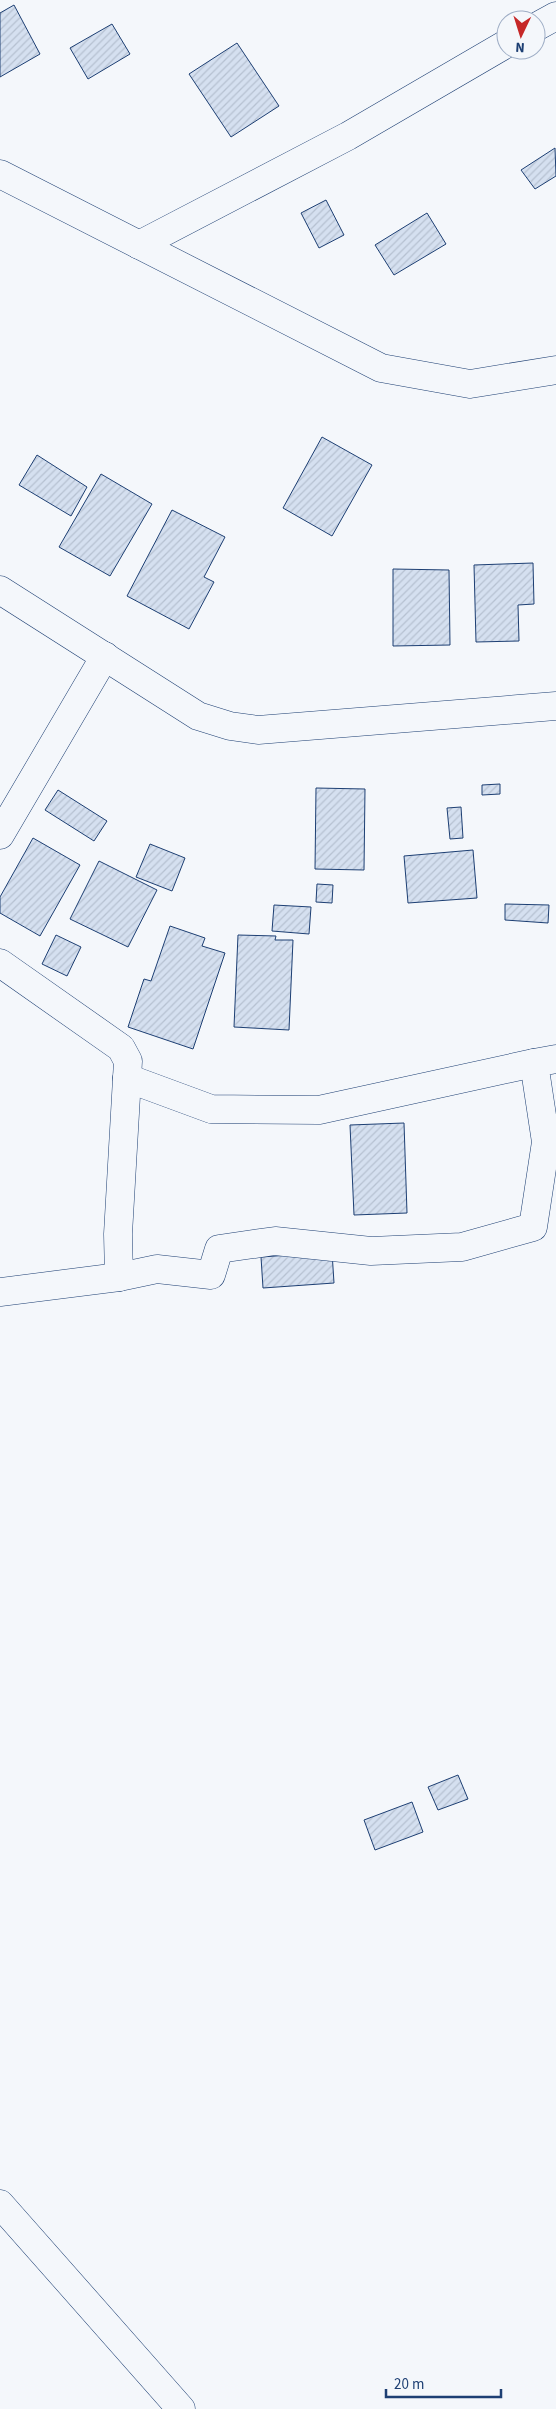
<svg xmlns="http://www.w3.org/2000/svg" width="556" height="2409" font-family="'Source Sans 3',sans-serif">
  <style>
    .building { fill: url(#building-hatch); stroke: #1d3f73 }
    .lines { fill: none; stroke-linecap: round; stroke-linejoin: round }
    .minor-casing { stroke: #1d3f73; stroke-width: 29 }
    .minor { stroke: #f4f7fb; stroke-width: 28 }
  </style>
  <defs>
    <pattern id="building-hatch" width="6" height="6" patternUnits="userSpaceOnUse" patternTransform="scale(1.25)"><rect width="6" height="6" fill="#d5e0f0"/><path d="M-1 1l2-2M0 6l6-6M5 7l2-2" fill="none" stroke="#b6c1d1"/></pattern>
  </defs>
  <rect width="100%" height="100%" fill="#f4f7fb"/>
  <!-- building -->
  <g class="building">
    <polygon points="14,5 40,54 0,77 0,13"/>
    <polygon points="112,24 130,54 88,79 70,48"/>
    <polygon points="237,43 279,106 231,137 189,74"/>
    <polygon points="555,148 556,176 535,189 521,170"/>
    <polygon points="326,200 344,235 319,248 301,213"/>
    <polygon points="427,213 446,244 394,275 375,245"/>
    <polygon points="322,437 372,465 332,536 283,508"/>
    <polygon points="37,455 87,487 71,516 19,485"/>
    <polygon points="101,474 152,504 110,576 59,547"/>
    <polygon points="172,510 225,537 204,577 214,582 189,629 127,596"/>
    <polygon points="533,563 534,604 518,605 519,641 476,642 474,565"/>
    <polygon points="393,569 449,570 450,645 393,646"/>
    <polygon points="500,784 500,794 482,795 482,785"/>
    <polygon points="316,788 365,789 364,870 315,869"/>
    <polygon points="58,790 107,821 94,841 45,810"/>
    <polygon points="461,807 463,838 450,839 447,808"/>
    <polygon points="33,838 80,865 40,936 0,913 0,897"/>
    <polygon points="150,844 185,858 172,891 136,877"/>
    <polygon points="473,850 477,898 408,903 404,856"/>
    <polygon points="99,861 157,890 128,947 70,919"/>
    <polygon points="317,884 333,885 332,903 316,902"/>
    <polygon points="505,904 549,905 548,923 505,920"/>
    <polygon points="274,905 311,907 309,934 272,931"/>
    <polygon points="170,926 205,938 202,946 225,953 193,1049 128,1027 144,979 151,981"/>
    <polygon points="56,935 81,947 67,976 42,964"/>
    <polygon points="238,935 276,936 275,940 293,940 289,1030 234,1027"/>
    <polygon points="404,1123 407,1213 354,1215 350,1125"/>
    <polygon points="332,1252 334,1283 263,1288 261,1257"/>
    <polygon points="458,1775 468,1799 438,1810 428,1787"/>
    <polygon points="412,1802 423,1832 375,1850 364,1820"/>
  </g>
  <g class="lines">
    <!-- minor casing -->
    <g class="minor-casing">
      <g id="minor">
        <polyline points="536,27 556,16"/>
        <polyline points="0,174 381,368 470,384 556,370"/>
        <polyline points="139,245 348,136 506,44"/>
        <polyline points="0,590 198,716 230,726 258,730 556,706"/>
        <polyline points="0,835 105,656"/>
        <polyline points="0,963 121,1048 128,1061 118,1234 119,1277"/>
        <polyline points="127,1078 211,1109 319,1110 534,1063"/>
        <polyline points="0,1292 119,1277 157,1269 211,1275 219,1249 275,1241 371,1251 462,1247 533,1227 546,1142 534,1063 556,1059"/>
        <polyline points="0,2204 181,2409"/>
      </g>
    </g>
    <!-- minor -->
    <use href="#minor" class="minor"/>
  </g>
  <!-- north arrow -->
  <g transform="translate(521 35) rotate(184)"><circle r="24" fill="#f4f7fb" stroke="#9eadc5"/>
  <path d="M0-4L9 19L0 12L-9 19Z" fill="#c62828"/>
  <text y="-8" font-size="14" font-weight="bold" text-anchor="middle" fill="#1d3f73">N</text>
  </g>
  <!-- scale -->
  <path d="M386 2389v8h115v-8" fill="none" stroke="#1d3f73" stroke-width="2.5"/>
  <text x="394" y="2389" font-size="15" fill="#1d3f73" stroke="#f4f7fb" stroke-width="4" paint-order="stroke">20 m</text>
</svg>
